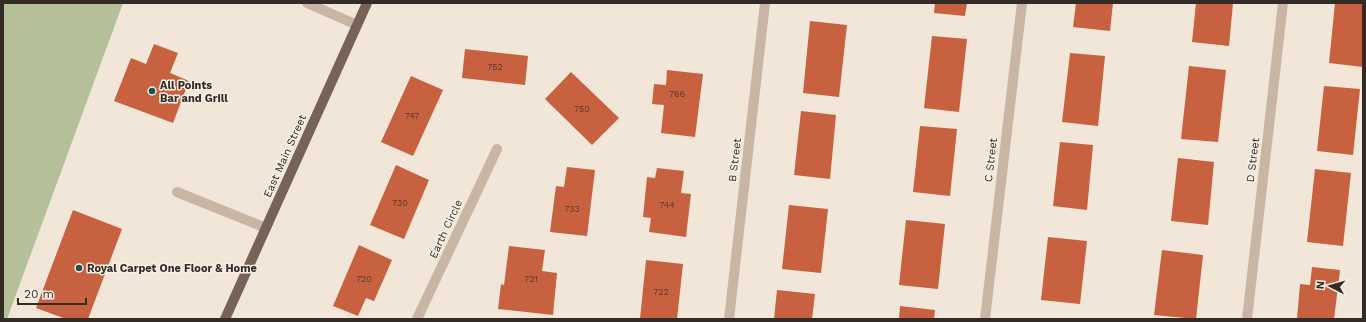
<svg xmlns="http://www.w3.org/2000/svg" width="1366" height="322" font-family="'Work Sans',sans-serif">
  <style>
    .green { fill: #b3c098 }
    .building { fill: #c86140 }
    .lines { fill: none; stroke-linecap: round; stroke-linejoin: round }
    .minor { stroke: #c9b5a4; stroke-width: 10 }
    .major { stroke: #776257; stroke-width: 10 }
    .poi-dot { fill: #1b5357; stroke: #f9f0e5; stroke-width: 1.5 }
    .labels { text-anchor: middle; dominant-baseline: central; stroke-width: 3; stroke-linejoin: round; paint-order: stroke }
    .number-label { font-size: 9px; fill: #5a382c }
    .poi-label { font-size: 11px; font-weight: bold; fill: #352b26; stroke: #f9f0e5; text-anchor: start }
    .street-label { font-size: 11px; fill: #352b26; stroke: #f9f0e5 }
  </style>
  <rect width="100%" height="100%" fill="#f1e6d8"/>
  <!-- green -->
  <polygon class="green" points="3,3 123,3 7,319 3,319"/>
  <!-- building -->
  <g class="building">
    <polygon points="935,3 967,3 965,16 934,13"/>
    <polygon points="1076,3 1113,3 1110,31 1073,27"/>
    <polygon points="1196,3 1233,3 1229,46 1192,42"/>
    <polygon points="1335,3 1363,3 1363,67 1329,63"/>
    <polygon points="810,21 847,25 839,97 803,93"/>
    <polygon points="932,36 967,39 959,112 924,108"/>
    <polygon points="154,44 178,53 170,73 189,81 173,123 114,101 131,58 146,64"/>
    <polygon points="465,49 528,56 525,85 462,78"/>
    <polygon points="1070,53 1105,56 1098,126 1062,122"/>
    <polygon points="1189,66 1226,70 1218,142 1181,139"/>
    <polygon points="667,70 703,74 695,137 661,133 664,105 652,104 654,84 666,85"/>
    <polygon points="571,72 619,118 592,145 545,99"/>
    <polygon points="411,76 443,90 413,156 381,142"/>
    <polygon points="1324,86 1360,89 1353,155 1317,151"/>
    <polygon points="801,111 836,115 830,179 794,175"/>
    <polygon points="920,126 957,129 950,196 913,192"/>
    <polygon points="1060,142 1093,145 1087,210 1053,206"/>
    <polygon points="1178,158 1214,162 1208,225 1171,221"/>
    <polygon points="396,165 429,180 404,239 370,225"/>
    <polygon points="567,167 595,170 587,236 550,232 556,186 564,187"/>
    <polygon points="657,168 684,171 681,193 691,194 686,237 649,232 651,218 643,217 647,177 655,178"/>
    <polygon points="1315,169 1351,173 1343,246 1307,242"/>
    <polygon points="789,205 828,209 821,273 782,269"/>
    <polygon points="73,210 122,229 88,319 66,319 36,308"/>
    <polygon points="906,220 945,224 938,289 899,285"/>
    <polygon points="1048,237 1087,241 1080,304 1041,300"/>
    <polygon points="359,245 392,260 374,301 366,298 358,316 333,306"/>
    <polygon points="509,246 545,250 542,271 557,273 553,315 498,309 501,284 504,285"/>
    <polygon points="1162,250 1203,255 1196,319 1154,315"/>
    <polygon points="646,260 683,264 677,319 640,319"/>
    <polygon points="1312,267 1340,270 1334,319 1297,319 1300,284 1310,285"/>
    <polygon points="777,290 815,294 812,319 774,319"/>
    <polygon points="900,306 935,310 934,319 899,319"/>
  </g>
  <g class="lines">
    <!-- minor -->
    <g class="minor">
      <polyline points="307,3 357,25"/>
      <polyline points="177,192 266,228"/>
      <polyline points="417,319 497,149"/>
      <polyline points="729,319 765,3"/>
      <polyline points="985,319 1022,3"/>
      <polyline points="1247,319 1283,3"/>
    </g>
    <!-- major -->
    <polyline class="major" points="225,319 367,3"/>
  </g>
  <!-- markers -->
  <g class="poi-dot">
    <circle cx="152" cy="91" r="4"/>
    <circle cx="79" cy="268" r="4"/>
  </g>
  <g class="labels">
    <!-- number labels -->
    <g class="number-label">
      <text x="495" y="67">752</text>
      <text x="677" y="94">766</text>
      <text x="582" y="109">750</text>
      <text x="412" y="116">747</text>
      <text x="400" y="203">730</text>
      <text x="667" y="205">744</text>
      <text x="572" y="209">733</text>
      <text x="364" y="279">720</text>
      <text x="531" y="279">721</text>
      <text x="661" y="292">722</text>
    </g>
    <!-- poi labels -->
    <g class="poi-label">
      <text x="160" y="85">All Points<tspan x="160" dy="13">Bar and Grill</tspan></text>
      <text x="87" y="268">Royal Carpet One Floor &amp; Home</text>
    </g>
    <!-- street labels -->
    <g class="street-label">
      <text transform="translate(285 156) rotate(-66)">East Main Street</text>
      <text transform="translate(735 160) rotate(-83)">B Street</text>
      <text transform="translate(991 160) rotate(-83)">C Street</text>
      <text transform="translate(1253 160) rotate(-83)">D Street</text>
      <text transform="translate(446 229) rotate(-65)">Earth Circle</text>
    </g>
  </g>
  <!-- border -->
  <rect width="1366" height="322" fill="none" stroke="#352b26" stroke-width="8"/>
  <!-- north arrow -->
  <g transform="translate(1330 286) rotate(276)" stroke="#f9f0e5" stroke-width="3" paint-order="stroke">
  <path d="M0-3L7 15L0 10L-7 15Z" fill="#352b26"/>
  <text y="-6" font-size="11" font-weight="bold" text-anchor="middle" fill="#352b26">N</text>
  </g>
  <!-- scale -->
  <path d="M18 298v6h68v-6" fill="none" stroke="#352b26" stroke-width="2"/>
  <text x="24" y="298" font-size="12" fill="#352b26" stroke="#f9f0e5" stroke-width="3" paint-order="stroke">20 m</text>
</svg>
